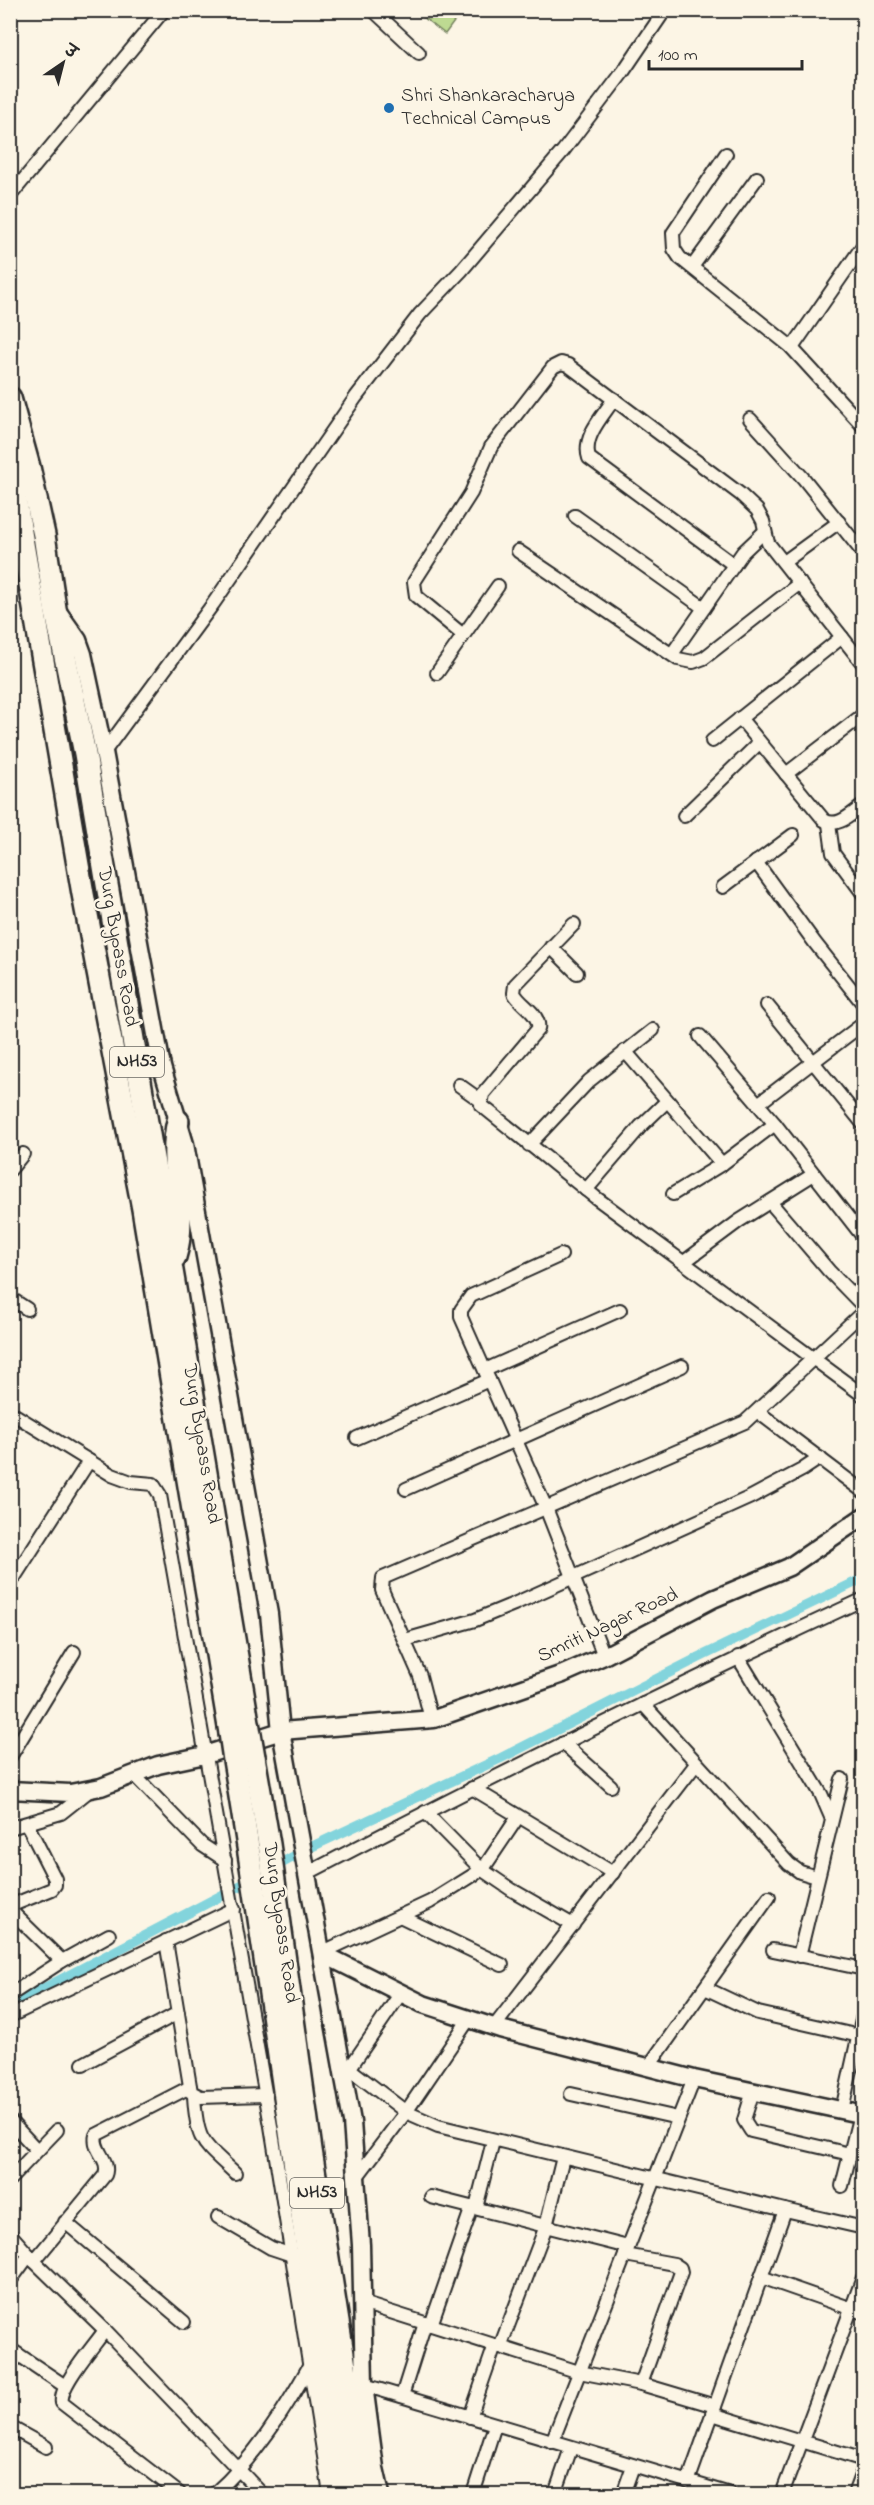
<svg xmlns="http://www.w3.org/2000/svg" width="874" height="2505" font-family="'Indie Flower','Playpen Sans Deva',sans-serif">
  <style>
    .green { fill: #beda92; stroke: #74825e; stroke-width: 1.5 }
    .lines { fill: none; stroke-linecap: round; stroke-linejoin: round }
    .canal { stroke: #83d4dc; stroke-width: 10 }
    .street-casing { stroke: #2b2b2b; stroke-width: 16 }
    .secondary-casing { stroke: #2b2b2b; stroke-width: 21 }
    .highway-casing { stroke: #2b2b2b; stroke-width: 26 }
    .street { stroke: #fcf5e5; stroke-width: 12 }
    .secondary { stroke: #fcf5e5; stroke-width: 16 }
    .highway { stroke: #fcf5e5; stroke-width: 21 }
    .highway-bridge-casing { stroke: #2b2b2b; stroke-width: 26; stroke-linecap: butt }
    .highway-bridge { stroke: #fcf5e5; stroke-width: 21 }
    .poi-dot { fill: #1f6fb2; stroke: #fcf5e5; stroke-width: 2 }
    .labels { text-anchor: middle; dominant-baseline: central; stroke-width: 5; stroke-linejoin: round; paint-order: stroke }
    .shield { fill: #fcf5e5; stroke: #6a6863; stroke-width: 1.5 }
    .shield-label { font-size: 18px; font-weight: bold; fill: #2b2b2b }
    .poi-label { font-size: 20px; fill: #2b2b2b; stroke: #fcf5e5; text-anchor: start }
    .street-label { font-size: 20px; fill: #2b2b2b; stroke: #fcf5e5 }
  </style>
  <rect width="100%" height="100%" fill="#fcf5e5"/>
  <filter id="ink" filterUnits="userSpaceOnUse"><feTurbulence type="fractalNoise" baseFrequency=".0167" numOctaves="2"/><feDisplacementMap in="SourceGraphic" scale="12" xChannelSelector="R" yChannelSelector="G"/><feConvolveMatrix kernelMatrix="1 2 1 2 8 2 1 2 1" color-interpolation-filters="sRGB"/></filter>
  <g filter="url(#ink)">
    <!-- green -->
    <polygon class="green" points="415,11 462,11 445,34"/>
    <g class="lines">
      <!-- canal -->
      <g class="canal">
        <polyline points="271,1869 309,1848 501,1758 700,1657 864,1578"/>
        <polyline points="12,2005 255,1878"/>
      </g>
      <!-- street casing -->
      <g class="street-casing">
        <g id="street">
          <polyline points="373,10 419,53"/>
          <polyline points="726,154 673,233 674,249 680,258 790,346 864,427"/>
          <polyline points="10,196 164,10"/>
          <polyline points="692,267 757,178"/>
          <polyline points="792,348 864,244"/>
          <path d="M614 399C603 416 582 437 589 458L734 565"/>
          <polyline points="750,419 804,479 864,554"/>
          <polyline points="575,516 704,608"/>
          <polyline points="518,551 678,659 693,662 704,658 800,583"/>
          <polyline points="784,562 839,522"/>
          <polyline points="463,635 416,596 414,582 471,493 491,447 553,367 561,363 568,365 740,494 757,510 763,521 768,543 864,665"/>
          <polyline points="672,654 743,552 764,532"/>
          <polyline points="437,673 498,586"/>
          <path d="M740 718 824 820C838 829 852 813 864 805"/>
          <polyline points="712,741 842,637"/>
          <polyline points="104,752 213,604 356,397 420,314 461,271 563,151 623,72 665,10"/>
          <polyline points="786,774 864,714"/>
          <polyline points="684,816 759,743"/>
          <polyline points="829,824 833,853 864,895"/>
          <polyline points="756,862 815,943 864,1005"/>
          <polyline points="723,887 793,835"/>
          <path d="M574 924 515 985 514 993C520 1005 541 1014 538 1029L483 1094 481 1105 595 1197 864 1396"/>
          <polyline points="551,947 577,973"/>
          <polyline points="767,1005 864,1125"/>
          <polyline points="700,1036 775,1124 864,1238"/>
          <polyline points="625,1051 722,1164"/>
          <polyline points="459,1085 480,1100"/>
          <polyline points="758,1104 864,1023"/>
          <polyline points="529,1145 589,1081 653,1030"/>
          <polyline points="10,1170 23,1154"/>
          <polyline points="586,1190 641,1126 667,1101"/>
          <polyline points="673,1194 722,1164 775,1124"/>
          <polyline points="770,1202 829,1271 864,1307"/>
          <polyline points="561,1255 471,1296 461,1310 461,1317 546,1508 604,1656"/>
          <polyline points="684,1262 739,1221 814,1174"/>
          <polyline points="10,1298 27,1309"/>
          <polyline points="485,1370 620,1310"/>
          <polyline points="10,1412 112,1475 131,1482 153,1484 160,1495 271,2126 330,2494"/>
          <polyline points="758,1412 864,1492"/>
          <polyline points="357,1438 489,1380"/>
          <polyline points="406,1489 682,1366"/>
          <polyline points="10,1584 89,1461"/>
          <polyline points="405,1640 475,1620 514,1604 751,1497 802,1470 820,1458"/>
          <polyline points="738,1657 821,1794 831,1817"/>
          <polyline points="643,1704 789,1864 800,1872 817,1877"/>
          <polyline points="431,1719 420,1676 382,1590 383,1578 745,1422 864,1311"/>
          <polyline points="563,1743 611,1786"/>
          <polyline points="10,1757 74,1652"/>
          <polyline points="133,1774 202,1845 225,1860"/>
          <polyline points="472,1788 613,1873"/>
          <polyline points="425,1812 481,1869 512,1890 573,1925"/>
          <polyline points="10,1828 61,1813 90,1790"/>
          <path d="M308 1873C491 1778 676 1686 864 1599"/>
          <polyline points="10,1906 52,1889 55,1885 55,1879 27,1824"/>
          <polyline points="10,1910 62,1961"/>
          <polyline points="400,1916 502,1965"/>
          <polyline points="166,1941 191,2092 201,2097 266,2095"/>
          <polyline points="773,1950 864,1969"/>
          <polyline points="323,1952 430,1902 475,1874 485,1866 518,1817"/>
          <polyline points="799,1956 842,1779"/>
          <polyline points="705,1988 758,2013 864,2037"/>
          <polyline points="10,1995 62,1961 109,1935"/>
          <polyline points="10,2016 234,1909"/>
          <polyline points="494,2027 696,1764"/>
          <polyline points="342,2063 406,2112 438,2126 785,2210 688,2482"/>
          <polyline points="83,2064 178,2013"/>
          <polyline points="649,2066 769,1897"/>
          <polyline points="349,2069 401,1993"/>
          <polyline points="753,2091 744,2120 751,2131 850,2154"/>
          <polyline points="571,2094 678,2118"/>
          <path d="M194 2096C197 2143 202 2142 235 2173"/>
          <polyline points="842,2110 864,2011"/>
          <polyline points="10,2121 37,2150"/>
          <polyline points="356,2178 406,2112 469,2019"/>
          <polyline points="10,2179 57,2130"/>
          <polyline points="842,2186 860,2114"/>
          <polyline points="431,2197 628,2247"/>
          <polyline points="476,2208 493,2141"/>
          <polyline points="785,2210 864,2228"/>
          <polyline points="218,2217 271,2248 292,2255"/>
          <polyline points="65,2222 184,2322"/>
          <polyline points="10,2234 34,2261 105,2330 262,2494"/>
          <polyline points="625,2255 674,2264 680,2268 681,2272 641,2384"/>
          <path d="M34 2261 105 2175C111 2160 92 2150 96 2135L190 2087"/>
          <polyline points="761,2277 864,2313"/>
          <polyline points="10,2281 29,2255"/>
          <polyline points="362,2303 579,2372 641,2384 715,2406"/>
          <polyline points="431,2325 472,2207"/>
          <path d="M105 2330C95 2345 58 2386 62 2403L180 2494"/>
          <polyline points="500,2347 546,2226 563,2157"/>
          <polyline points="10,2349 65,2386"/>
          <polyline points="364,2385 730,2494"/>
          <polyline points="402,2396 425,2323"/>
          <polyline points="712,2414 864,2460"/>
          <polyline points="470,2417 495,2345"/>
          <polyline points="10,2427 46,2447"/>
          <polyline points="552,2442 694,2079"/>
          <path d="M214 2494C255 2457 283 2413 310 2365"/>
          <polyline points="473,2494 495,2425"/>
          <polyline points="555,2494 571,2448"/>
          <polyline points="623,2494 633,2466"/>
          <polyline points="782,2494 864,2275"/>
          <polyline points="854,2494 864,2467"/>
        </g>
      </g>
      <!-- secondary casing -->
      <g class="secondary-casing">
        <g id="secondary">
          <polyline points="56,609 78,640 83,654 104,752 162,1067 185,1144 269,1614 281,1731 352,2122 361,2245 364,2385 375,2468 381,2494"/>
          <polyline points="10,1790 70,1793 101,1787 158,1765 205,1755 281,1731 434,1719 563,1674 604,1656 713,1599 789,1567 864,1516"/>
          <polyline points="323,1954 423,2004 500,2029 694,2079 864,2115"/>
        </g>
      </g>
      <!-- highway casing -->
      <g class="highway-casing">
        <g id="highway">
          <polyline points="10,398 29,467 44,535 55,608 85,754 249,1728"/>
          <polyline points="10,468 83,894 143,1209 230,1733"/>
          <path d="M175 1257C189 1212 167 1166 178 1121"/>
          <polyline points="254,1757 269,1844 311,2150 365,2494"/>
          <path d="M234 1760C275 2004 303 2250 346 2494"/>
        </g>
      </g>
      <!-- street -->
      <use href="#street" class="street"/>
      <!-- secondary -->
      <use href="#secondary" class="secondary"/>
      <!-- highway -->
      <use href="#highway" class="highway"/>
      <!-- highway-bridge casing -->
      <g class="highway-bridge-casing">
        <g id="highway-bridge">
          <polyline points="249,1728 254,1757"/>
          <polyline points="230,1733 234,1760"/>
        </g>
      </g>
      <!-- highway-bridge -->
      <use href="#highway-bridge" class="highway-bridge"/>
    </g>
  </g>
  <!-- markers -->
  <circle class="poi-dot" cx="389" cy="108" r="6"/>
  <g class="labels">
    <!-- shield labels -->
    <g class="shield">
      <rect x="110" y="1047" width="54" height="30" rx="4.5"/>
      <rect x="290" y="2178" width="54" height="30" rx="4.5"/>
    </g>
    <g class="shield-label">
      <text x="137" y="1062">NH53</text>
      <text x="317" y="2193">NH53</text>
    </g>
    <!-- poi labels -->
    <g class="poi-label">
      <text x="401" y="96">Shri Shankaracharya<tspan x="401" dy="23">Technical Campus</tspan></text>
    </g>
    <!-- street labels -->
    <g class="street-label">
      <text transform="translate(117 947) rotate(80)">Durg Bypass Road</text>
      <text transform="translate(201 1444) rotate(81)">Durg Bypass Road</text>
      <text transform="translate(608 1626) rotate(-25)">Smriti Nagar Road</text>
      <text transform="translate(280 1923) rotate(82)">Durg Bypass Road</text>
    </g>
  </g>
  <!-- margin -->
  <rect width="874" height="2505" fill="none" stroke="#fcf5e5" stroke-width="36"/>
  <rect x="18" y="18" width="838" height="2469" fill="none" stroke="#2b2b2b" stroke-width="2" filter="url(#ink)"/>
  <!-- north arrow -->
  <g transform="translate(63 63) rotate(35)" stroke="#fcf5e5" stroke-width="4.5" paint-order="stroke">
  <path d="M0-4.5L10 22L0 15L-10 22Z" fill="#2b2b2b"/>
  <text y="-9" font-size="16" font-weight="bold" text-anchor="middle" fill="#2b2b2b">उ</text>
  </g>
  <!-- scale -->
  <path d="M649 60v9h153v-9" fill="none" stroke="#2b2b2b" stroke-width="3"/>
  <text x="658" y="60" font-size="18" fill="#2b2b2b" stroke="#fcf5e5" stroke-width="4.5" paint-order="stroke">100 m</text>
</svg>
